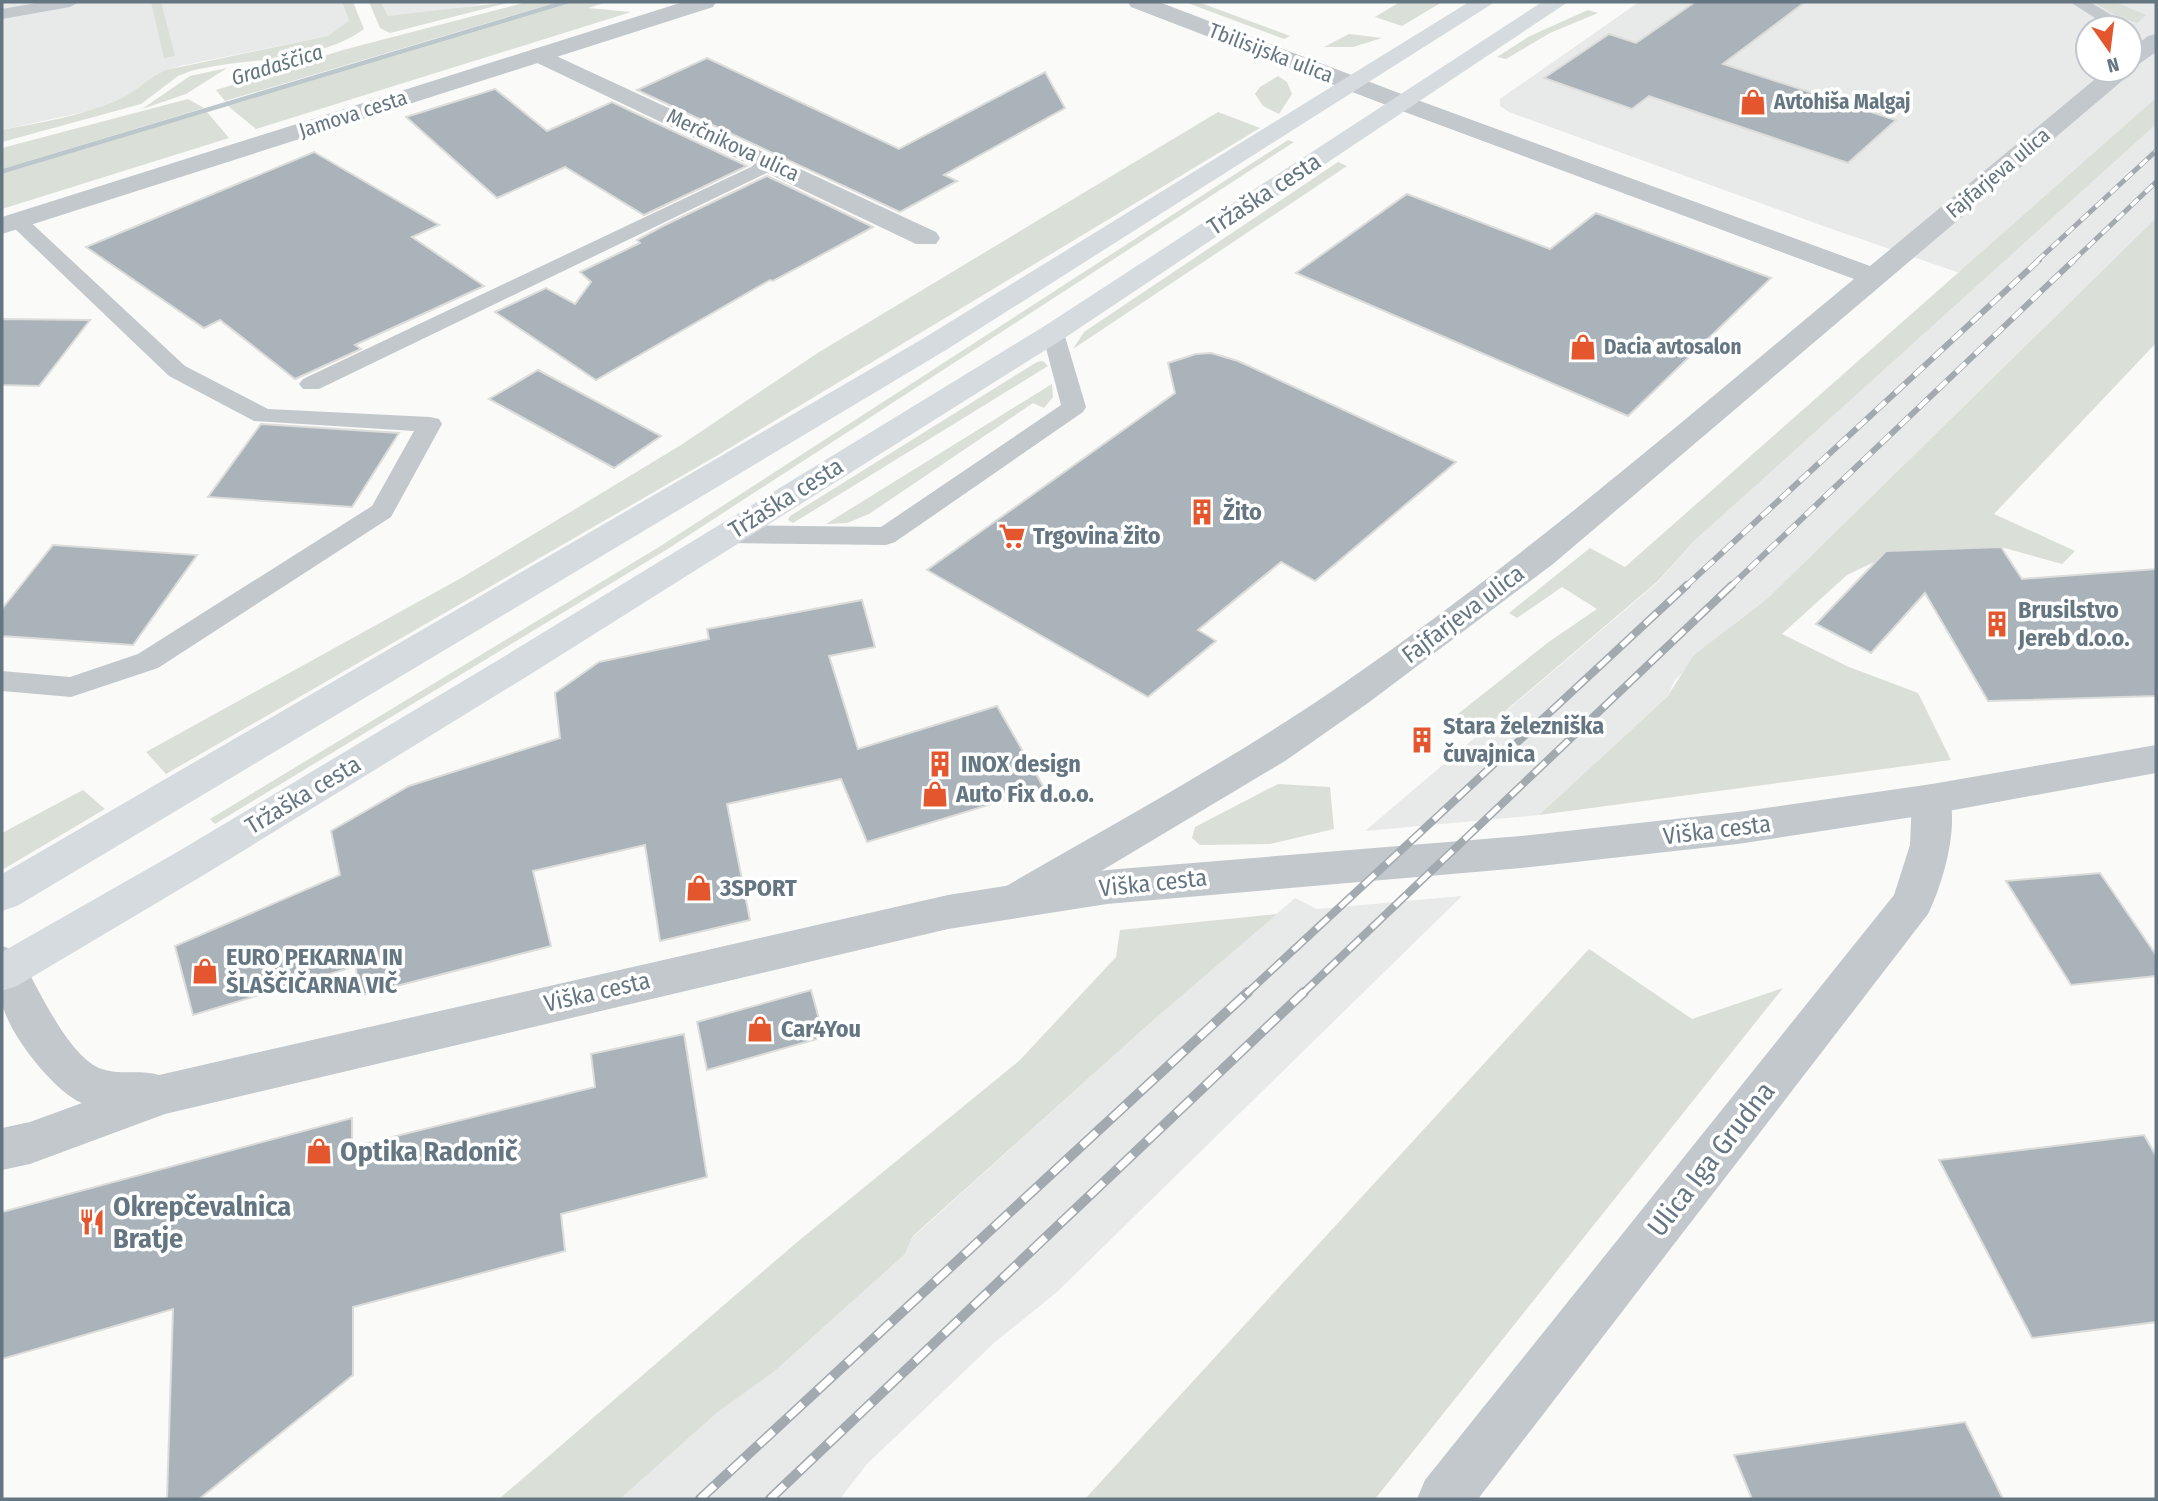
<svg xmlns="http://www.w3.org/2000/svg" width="2158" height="1501" font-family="'Fira Sans Condensed',sans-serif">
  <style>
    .built { fill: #e8e9e9; fill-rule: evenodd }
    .green { fill: #dadfd7 }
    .water { fill: #bbc7cb }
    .building { fill: #aab3b9; stroke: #dcdcda; stroke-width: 2 }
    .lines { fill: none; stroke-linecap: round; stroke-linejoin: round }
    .service { fill: #c3c8cc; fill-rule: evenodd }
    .minor { fill: #c3c8cc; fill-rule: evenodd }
    .tertiary { fill: #c3c8cc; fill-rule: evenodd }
    .primary { fill: #d6dbdf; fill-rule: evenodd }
    .rail-far3-casing { stroke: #a2aab0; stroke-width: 5 }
    .rail-far2-casing { stroke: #a2aab0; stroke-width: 6 }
    .rail-far1-casing { stroke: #a2aab0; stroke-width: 8 }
    .rail-casing { stroke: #a2aab0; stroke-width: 10 }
    .rail-far3 { stroke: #fff; stroke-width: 3.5; stroke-dasharray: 10; stroke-linecap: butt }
    .rail-far2 { stroke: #fff; stroke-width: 4.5; stroke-dasharray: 13; stroke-linecap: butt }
    .rail-far1 { stroke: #fff; stroke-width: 5; stroke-dasharray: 16; stroke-linecap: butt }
    .rail { stroke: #fff; stroke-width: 7; stroke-dasharray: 20; stroke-linecap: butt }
    .labels { text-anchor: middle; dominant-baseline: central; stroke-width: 7; stroke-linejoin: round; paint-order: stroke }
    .far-street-label { font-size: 21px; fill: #657683; stroke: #fff }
    .far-water-label { font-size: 21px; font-style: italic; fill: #60757c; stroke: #fff }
    .far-poi-label { font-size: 21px; font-weight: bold; fill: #657683; stroke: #fff; text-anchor: start }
    .street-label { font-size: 24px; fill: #657683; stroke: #fff }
    .poi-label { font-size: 24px; font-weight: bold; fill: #657683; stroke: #fff; text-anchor: start }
    .near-poi-label { font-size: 28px; font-weight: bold; fill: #657683; stroke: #fff; text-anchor: start }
    .near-street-label { font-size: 28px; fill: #657683; stroke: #fff }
  </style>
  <rect width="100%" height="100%" fill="#fafaf8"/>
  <!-- built -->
  <g class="built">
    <polygon points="2,2 342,2 349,21 342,29 328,36 180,66 157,74 123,98 93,110 2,130"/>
    <polygon points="381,2 492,2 441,12 388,16"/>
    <path d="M1639 2H2156V218L1768 598 1735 623 1675 680 1667 697 1539 815 1365 831 1658 582 1694 541 1980 280 1826 227 1509 112 1500 106V99ZM2088 28H2130V70H2088Z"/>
    <polygon points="1462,896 1057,1292 994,1343 867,1464 840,1499 620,1499 718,1412 776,1370 905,1254 913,1237 1150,1023 1295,898 1317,909"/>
  </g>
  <!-- green -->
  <g class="green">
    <polygon points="151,2 161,2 175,56 164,58"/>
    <path d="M342 2H353L364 29C313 65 249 56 191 71L178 76 141 104 2 142V130C42 122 82 116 120 99 137 91 148 77 166 70L328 36 349 21Z"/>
    <polygon points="369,2 381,2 388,16 511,2 390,33 380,28"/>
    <polygon points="527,2 558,2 225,101 216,90 343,50"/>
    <polygon points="574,2 608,2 588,8 631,12 256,129 228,106"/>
    <polygon points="1185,2 1198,2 1290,36 1284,39"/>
    <polygon points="1400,2 1442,2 1402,26 1375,17"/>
    <polygon points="2093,2 2115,2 2146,15 2137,23 2117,16"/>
    <polygon points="1588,10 1598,13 1550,33 1506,59 1497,57 1530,36"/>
    <polygon points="1349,34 1382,38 1353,47 1324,47"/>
    <polygon points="227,68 186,94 142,109 190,76"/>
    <polygon points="1278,76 1287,82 1292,94 1279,114 1263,106 1255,94 1260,87"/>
    <polygon points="2156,98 2156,124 1694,541 1658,581 1477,735 1449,721 1550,641 1597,609 1562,587 1517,618 1509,613 1590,548 1625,567"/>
    <polygon points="188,99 204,108 2,169 2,148"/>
    <polygon points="207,112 229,138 2,209 2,174"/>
    <polygon points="1218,112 1260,128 718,455 166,774 146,752 463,577 681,445 816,354"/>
    <polygon points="1288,140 1294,142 666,550 215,824 210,819 659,547"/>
    <polygon points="1338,162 1347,166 1073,349 1084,332"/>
    <polygon points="2156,218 2156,343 1994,514 2075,551 2062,564 2001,547 1900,550 1847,575 1782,634 1849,667 1918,693 1951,760 1539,815 1667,697 1694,655 1768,598"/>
    <polygon points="1043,361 1048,366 793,523 788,520 790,516 1037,362"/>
    <polygon points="1052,384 1053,397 1044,408 1033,403 869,514 847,523 826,524"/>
    <polygon points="1278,784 1330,787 1334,829 1270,844 1200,845 1192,838 1195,827"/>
    <polygon points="83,790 105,809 2,870 2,833"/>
    <polygon points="1277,914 1150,1023 913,1236 905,1254 776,1370 718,1412 620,1499 499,1499 796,1243 1020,1060 1116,957 1120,930"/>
    <polygon points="1589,949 1692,1019 1783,988 1375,1499 1085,1499"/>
  </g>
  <!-- water -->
  <polygon class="water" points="558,2 574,2 2,174 2,169"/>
  <!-- building -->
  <g class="building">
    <polygon points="1695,2 1805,2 1723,64 1896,120 1848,163 1649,96 1632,109 1544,78 1609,34 1636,43"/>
    <polygon points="707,58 899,149 1045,72 1065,108 944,175 957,181 900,212 637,90"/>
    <polygon points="495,89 547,131 612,102 747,166 644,215 565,167 497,198 406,117"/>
    <polygon points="314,152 439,225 412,237 484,286 355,345 361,349 295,379 220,320 204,328 86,247"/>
    <polygon points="767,176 873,227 773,281 770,280 596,380 495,312 546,288 575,304 591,282 580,272 640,243 637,240 663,226"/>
    <polygon points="1407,194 1550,249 1596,213 1771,278 1628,416 1296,273"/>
    <polygon points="2,319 90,320 39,386 2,385"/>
    <polygon points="1211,353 1238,361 1456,462 1315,581 1281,562 1198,630 1216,641 1148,697 927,570 1175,393 1168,363 1196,354"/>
    <polygon points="538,370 661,436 614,468 489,399"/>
    <polygon points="261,424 399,433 352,507 208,497"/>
    <polygon points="53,545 197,555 133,645 2,636 2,609"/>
    <polygon points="2001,547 2022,579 2156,569 2156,696 1988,701 1925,593 1871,653 1816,624 1886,551"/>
    <polygon points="862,600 875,647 829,656 858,749 997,706 1044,788 867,842 841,779 727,804 750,920 660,941 645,845 533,871 551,946 358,996 356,966 193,1015 175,946 340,875 331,831 409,786 560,738 555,693 599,662 709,639 707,629"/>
    <polygon points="2100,873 2156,955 2156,976 2071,985 2006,881"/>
    <polygon points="811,990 824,1037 707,1070 697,1022"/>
    <polygon points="684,1034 707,1177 561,1214 565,1251 353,1307 353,1375 199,1499 167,1499 173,1309 2,1359 2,1212 352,1118 352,1147 595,1087 591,1054"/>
    <polygon points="2144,1135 2156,1156 2156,1322 2032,1338 1939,1160"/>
    <polygon points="1965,1422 2003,1499 1752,1499 1734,1455"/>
  </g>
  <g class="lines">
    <!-- service -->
    <g class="service">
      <polygon points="42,2 79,2 70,7 2,19 2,9"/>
      <polygon points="2070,2 2090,2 2133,28 2130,32 2130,28 2111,28"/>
      <polygon points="772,157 779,159 782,163 779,167 319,389 303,389 299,384 303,379"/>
      <polygon points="18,215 25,217 185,366 268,409 430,417 439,419 442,424 391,517 158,668 71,697 2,691 2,671 70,677 138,654 372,506 414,431 254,421 169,376 11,225 8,221 11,217"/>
      <polygon points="1053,326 1064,333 1086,407 1083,412 895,542 886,545 728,543 719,540 715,534 719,528 728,525 881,527 1061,405 1042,333"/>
    </g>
    <!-- minor -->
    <g class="minor">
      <path d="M2156 34V52L2132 69 2129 75 1553 564 1368 703 1285 761 1031 913 1016 918 1001 913 995 901 1001 889C1115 823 1232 760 1341 685 1521 561 1686 418 1854 279L1394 108 1391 103 1394 98H1412L1870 266 2106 70H2130V50L2148 36Z"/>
      <polygon points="539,48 936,232 940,238 936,244 916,244 531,60 527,55 531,50"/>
      <path d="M1932 784 1946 788C1962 819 1943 884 1928 914L1478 1499H1417L1425 1480 1894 895 1910 845 1912 799 1918 788Z"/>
    </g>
    <!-- tertiary -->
    <g class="tertiary">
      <polygon points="683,2 716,2 713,7 2,234 2,217"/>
      <polygon points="1128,2 1159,2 1412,98 1415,103 1412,108 1394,108 1131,7"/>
      <path d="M2156 745V773L1932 814 1738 844 1521 868 1107 904 948 929 165 1114 30 1164 2 1170V1128L30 1122 82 1103C55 1093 5 1030 2 1001 0 984 1 963 2 946L17 951C36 983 65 1052 99 1068 118 1076 141 1069 159 1075L948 895 1107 870 1521 836 1738 812 1932 784Z"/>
    </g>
    <!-- primary -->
    <g class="primary">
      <polygon points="1469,2 1495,2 946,350 17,906 2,911 2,874 924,338"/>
      <polygon points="1542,2 1568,2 1063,339 526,677 207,873 17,986 2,991 2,952 179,851 500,659 1043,327"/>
    </g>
    <!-- rail-far3 casing -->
    <g class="rail-far3-casing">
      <g id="rail-far3">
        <polyline points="2037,261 2156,151"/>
        <polyline points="2073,261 2156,182"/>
      </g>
    </g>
    <!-- rail-far2 casing -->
    <g class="rail-far2-casing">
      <g id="rail-far2">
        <polyline points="1685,587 2039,260"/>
        <polyline points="1730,587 2074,260"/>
      </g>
    </g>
    <!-- rail-far1 casing -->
    <g class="rail-far1-casing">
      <g id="rail-far1">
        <polyline points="1246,994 1687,585"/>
        <polyline points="1302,994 1732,585"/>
      </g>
    </g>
    <!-- rail casing -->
    <g class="rail-casing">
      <g id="rail">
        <polyline points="700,1499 1248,992"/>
        <polyline points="770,1499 1304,992"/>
      </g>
    </g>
    <!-- rail-far3 -->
    <use href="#rail-far3" class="rail-far3"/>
    <!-- rail-far2 -->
    <use href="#rail-far2" class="rail-far2"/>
    <!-- rail-far1 -->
    <use href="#rail-far1" class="rail-far1"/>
    <!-- rail -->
    <use href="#rail" class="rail"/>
  </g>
  <!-- icons -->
  <defs>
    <g id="shop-bare" transform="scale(2.1)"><path d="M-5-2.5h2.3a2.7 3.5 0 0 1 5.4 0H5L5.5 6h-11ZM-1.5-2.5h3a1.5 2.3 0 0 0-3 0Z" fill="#e4572e" stroke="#fff" stroke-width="2.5" paint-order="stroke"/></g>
    <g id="building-bare" transform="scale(2.1)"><path d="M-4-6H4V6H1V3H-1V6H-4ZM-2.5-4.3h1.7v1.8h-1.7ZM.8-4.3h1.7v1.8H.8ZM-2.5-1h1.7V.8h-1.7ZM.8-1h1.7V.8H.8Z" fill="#e4572e" stroke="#fff" stroke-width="2.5" paint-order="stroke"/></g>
    <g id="supermarket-bare" transform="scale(2.1)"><path d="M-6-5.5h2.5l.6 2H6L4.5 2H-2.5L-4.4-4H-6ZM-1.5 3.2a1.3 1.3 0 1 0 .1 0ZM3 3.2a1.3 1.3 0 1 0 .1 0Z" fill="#e4572e" stroke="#fff" stroke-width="2.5" paint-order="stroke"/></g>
    <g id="restaurant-bare" transform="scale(2.1)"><path d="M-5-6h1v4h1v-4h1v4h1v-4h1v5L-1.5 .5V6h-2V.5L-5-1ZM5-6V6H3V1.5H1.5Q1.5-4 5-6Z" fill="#e4572e" stroke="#fff" stroke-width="2.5" paint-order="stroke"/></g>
  </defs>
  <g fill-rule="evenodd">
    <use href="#shop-bare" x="1753" y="102"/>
    <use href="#shop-bare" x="1583" y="347"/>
    <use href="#building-bare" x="1202" y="512"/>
    <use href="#supermarket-bare" x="1012" y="536"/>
    <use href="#building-bare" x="1997" y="624"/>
    <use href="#building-bare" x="1422" y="740"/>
    <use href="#building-bare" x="940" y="764"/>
    <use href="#shop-bare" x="935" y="794"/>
    <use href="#shop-bare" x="699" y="888"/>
    <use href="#shop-bare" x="205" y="971"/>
    <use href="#shop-bare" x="760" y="1029"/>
    <use href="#shop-bare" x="319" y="1151"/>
    <use href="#restaurant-bare" x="92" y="1222"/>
  </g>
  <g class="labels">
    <!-- far-street labels -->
    <g class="far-street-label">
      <text transform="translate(1271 53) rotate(21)">Tbilisijska ulica</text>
      <text transform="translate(353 114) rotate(-18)">Jamova cesta</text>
      <text transform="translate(733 145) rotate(25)">Merčnikova ulica</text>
      <text transform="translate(1998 173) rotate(-40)">Fajfarjeva ulica</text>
    </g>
    <!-- far-water labels -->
    <g class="far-water-label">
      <text transform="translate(277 65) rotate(-17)">Gradaščica</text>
    </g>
    <!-- far-poi labels -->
    <g class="far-poi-label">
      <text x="1774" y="102">Avtohiša Malgaj</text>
      <text x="1604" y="347">Dacia avtosalon</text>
    </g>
    <!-- street labels -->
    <g class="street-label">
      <text transform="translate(1264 194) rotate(-33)">Tržaška cesta</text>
      <text transform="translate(786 498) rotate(-32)">Tržaška cesta</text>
      <text transform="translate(1463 614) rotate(-37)">Fajfarjeva ulica</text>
      <text transform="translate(303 795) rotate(-31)">Tržaška cesta</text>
      <text transform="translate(1717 830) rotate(-7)">Viška cesta</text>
      <text transform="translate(1153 883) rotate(-6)">Viška cesta</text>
      <text transform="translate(597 992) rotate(-13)">Viška cesta</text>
    </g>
    <!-- poi labels -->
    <g class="poi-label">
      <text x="1223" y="512">Žito</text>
      <text x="1033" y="536">Trgovina žito</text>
      <text x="2018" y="610">Brusilstvo<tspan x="2018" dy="28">Jereb d.o.o.</tspan></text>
      <text x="1443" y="726">Stara železniška<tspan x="1443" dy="28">čuvajnica</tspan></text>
      <text x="961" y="764">INOX design</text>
      <text x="956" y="794">Auto Fix d.o.o.</text>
      <text x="720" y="888">3SPORT</text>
      <text x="226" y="957">EURO PEKARNA IN<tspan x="226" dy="28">ŠLAŠČIČARNA VIČ</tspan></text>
      <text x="781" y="1029">Car4You</text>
    </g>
    <!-- near-poi labels -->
    <g class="near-poi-label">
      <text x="340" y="1151">Optika Radonič</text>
      <text x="113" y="1206">Okrepčevalnica<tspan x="113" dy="32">Bratje</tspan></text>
    </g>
    <!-- near-street labels -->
    <g class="near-street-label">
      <text transform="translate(1711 1159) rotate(-52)">Ulica Iga Grudna</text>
    </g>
  </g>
  <!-- border -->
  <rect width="2158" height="1501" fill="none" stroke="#657683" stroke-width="7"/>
  <!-- north arrow -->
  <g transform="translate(2109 49) rotate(166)"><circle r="33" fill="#ffffff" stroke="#c1c8cd" stroke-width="2"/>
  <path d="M0-5L12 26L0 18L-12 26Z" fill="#e4572e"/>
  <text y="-10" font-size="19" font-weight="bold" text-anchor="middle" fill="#657683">N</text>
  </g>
</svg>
